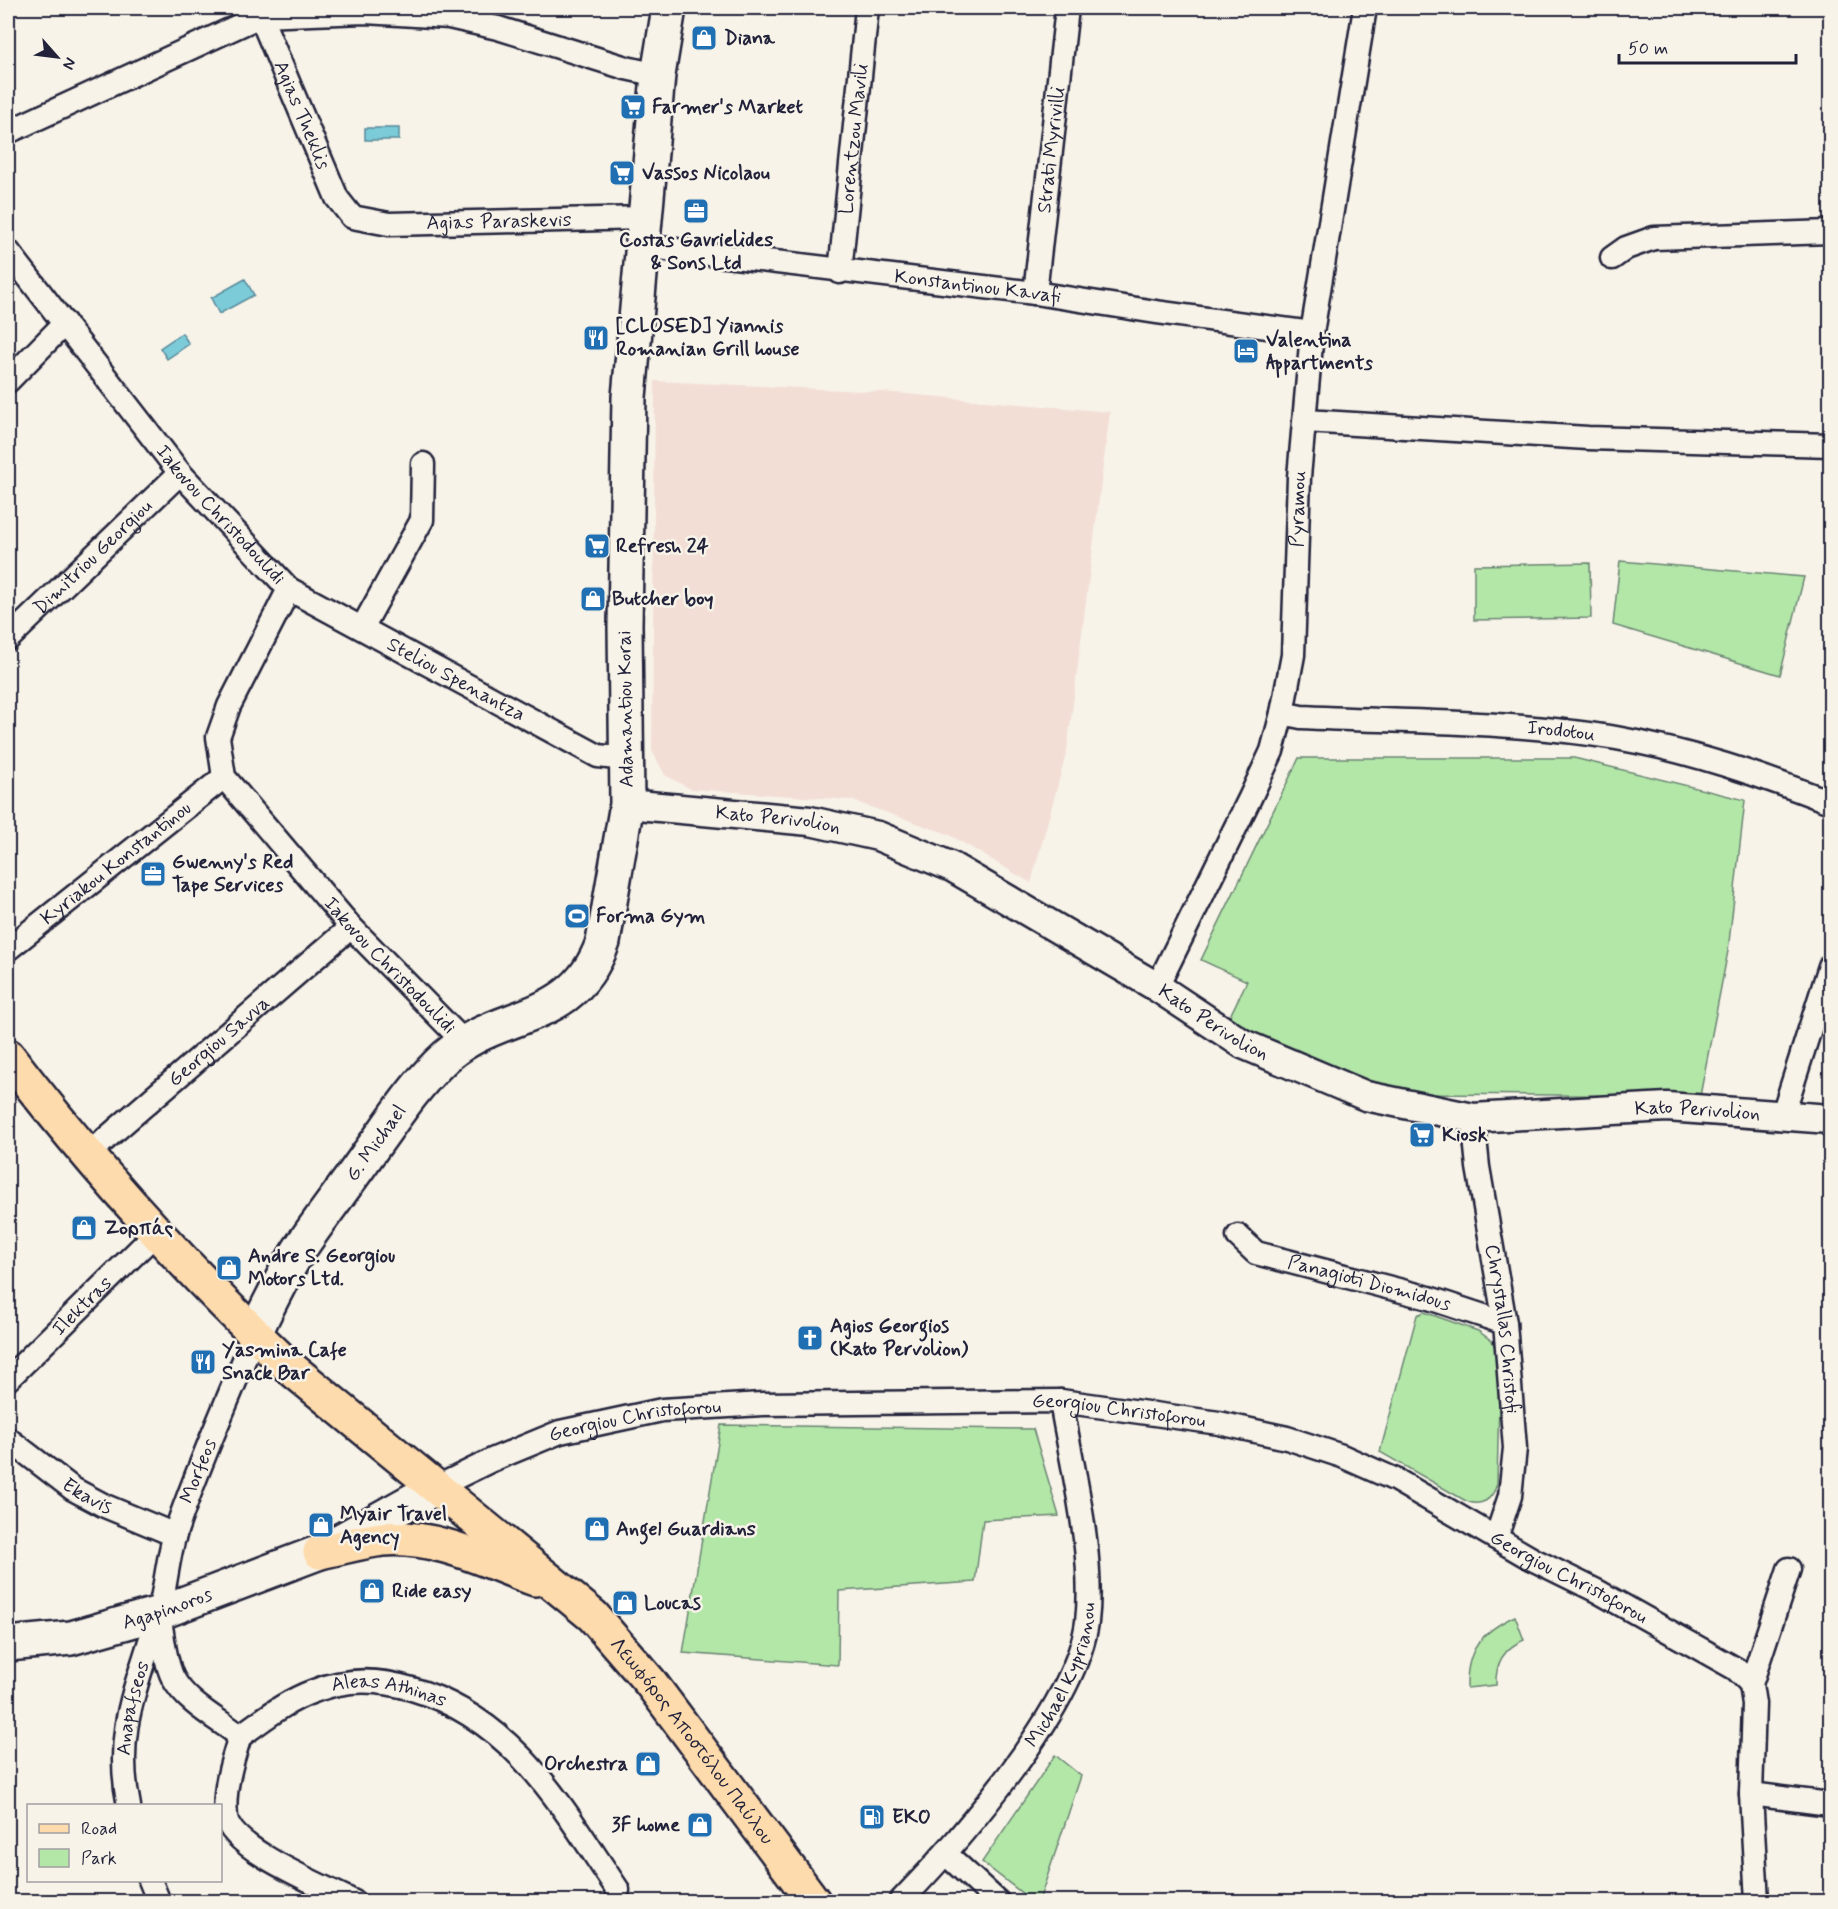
<svg xmlns="http://www.w3.org/2000/svg" width="1838" height="1909" font-family="Mynerve,sans-serif">
  <style>
    .built { fill: #f3ded6 }
    .green { fill: #b3e7a8; stroke: #6a8472; stroke-width: 1.5 }
    .water { fill: #7bcbd8; stroke: #578799; stroke-width: 1.5 }
    .lines { fill: none; stroke-linecap: round; stroke-linejoin: round }
    .minor-casing { stroke: #22223b; stroke-width: 27 }
    .tertiary-casing { stroke: #22223b; stroke-width: 33 }
    .secondary-casing { stroke: #22223b; stroke-width: 38 }
    .primary-casing { stroke: #22223b; stroke-width: 38 }
    .minor { stroke: #f7f3e8; stroke-width: 22 }
    .tertiary { stroke: #f7f3e8; stroke-width: 28 }
    .secondary { stroke: #f7f3e8; stroke-width: 33 }
    .primary { stroke: #fedbac; stroke-width: 33 }
    .labels { text-anchor: middle; dominant-baseline: central; stroke-width: 5; stroke-linejoin: round; paint-order: stroke }
    .poi-label { font-size: 20px; font-weight: bold; fill: #22223b; stroke: #f7f3e8; text-anchor: start }
    .street-label { font-size: 20px; fill: #22223b; stroke: #f7f3e8 }
  </style>
  <rect width="100%" height="100%" fill="#f7f3e8"/>
  <filter id="ink" filterUnits="userSpaceOnUse"><feTurbulence type="fractalNoise" baseFrequency=".0167" numOctaves="2"/><feDisplacementMap in="SourceGraphic" scale="12" xChannelSelector="R" yChannelSelector="G"/><feConvolveMatrix kernelMatrix="1 2 1 2 8 2 1 2 1" color-interpolation-filters="sRGB"/></filter>
  <g filter="url(#ink)">
    <!-- built -->
    <polygon class="built" points="655,381 883,392 1110,412 1067,751 1031,883 948,834 850,800 691,789 665,775 652,751"/>
    <!-- green -->
    <g class="green">
      <polygon points="1620,561 1804,577 1780,675 1613,625"/>
      <polygon points="1590,563 1591,618 1474,620 1474,565"/>
      <polygon points="1299,758 1574,758 1745,800 1728,951 1700,1096 1416,1094 1346,1078 1227,1022 1247,981 1201,960"/>
      <path d="M1424 1312 1478 1331 1492 1341 1500 1358 1497 1484C1492 1500 1482 1507 1466 1501L1380 1452 1417 1315Z"/>
      <polygon points="721,1425 1033,1429 1059,1516 983,1520 975,1582 839,1591 838,1665 683,1653"/>
      <path d="M1515 1616 1524 1640C1504 1648 1495 1663 1496 1685L1467 1688C1466 1650 1481 1632 1515 1616Z"/>
      <polygon points="1055,1755 1081,1776 1039,1901 1032,1901 982,1862"/>
    </g>
    <!-- water -->
    <g class="water">
      <rect x="365" y="128" width="34" height="12"/>
      <polygon points="245,279 254,295 219,314 211,298"/>
      <polygon points="182,333 189,344 167,359 160,348"/>
    </g>
    <g class="lines">
      <!-- minor casing -->
      <g class="minor-casing">
        <g id="minor">
          <path id="s1" d="M257 8 337 198 352 217 389 224 645 218"/>
          <polyline points="8,132 260,16 365,12 449,17 498,28 626,68 658,75"/>
          <path id="s2" d="M642 246 1035 293 1156 312 1312 333"/>
          <path id="s3" d="M8 251 180 473 289 589 598 756 626 759"/>
          <polyline points="1612,258 1626,248 1654,238 1830,232"/>
          <path id="s4" d="M840 272 867 8"/>
          <path id="s5" d="M1035 293 1067 8"/>
          <polyline points="8,381 65,323"/>
          <polyline points="1305,421 1588,438 1830,445"/>
          <path id="s6" d="M289 589 229 706 218 737 224 777 351 927 463 1041"/>
          <polyline points="362,628 422,520 423,464"/>
          <path id="s7" d="M8 639 180 473"/>
          <path id="s8" d="M1282 713 1301 717C1403 722 1516 721 1616 738 1691 751 1760 775 1830 802"/>
          <path id="s9" d="M8 949 224 777"/>
          <path id="s10" d="M1157 987 1250 798 1272 751 1282 713 1293 655 1299 477 1312 333 1365 8"/>
          <polyline points="1783,1114 1830,966"/>
          <path id="s11" d="M1473 1118 1478 1167 1505 1323 1515 1448 1510 1496 1496 1538"/>
          <path id="s12" d="M87 1155 351 927"/>
          <path id="s13" d="M1238 1236 1256 1253 1429 1298 1505 1323"/>
          <path id="s14" d="M8 1379 156 1233"/>
          <path id="s15" d="M8 1439 73 1489 105 1506 175 1535"/>
          <path id="s16" d="M435 1488 492 1460 560 1432 662 1410 762 1404 1061 1401 1219 1423 1287 1438 1342 1456 1396 1480 1532 1559 1597 1591 1736 1669 1751 1684"/>
          <path d="M159 1614C163 1634 164 1660 173 1678 186 1703 218 1719 240 1736"/>
          <path id="s17" d="M240 1736C264 1719 286 1701 314 1691 346 1678 379 1679 412 1689 515 1719 562 1807 618 1890"/>
          <path d="M240 1736C232 1761 223 1790 226 1817 231 1850 326 1887 354 1902"/>
          <polyline points="1751,1794 1830,1804"/>
          <path id="s18" d="M129 1806C113 1730 138 1685 158 1615 166 1588 167 1560 175 1534 197 1467 228 1401 254 1335"/>
          <polyline points="946,1854 998,1902"/>
          <polyline points="150,1880 159,1902"/>
          <path id="s19" d="M900 1902C960 1840 1076 1707 1087 1622 1095 1555 1072 1468 1061 1401"/>
          <polyline points="1757,1902 1751,1794 1754,1704 1751,1684 1789,1569"/>
        </g>
      </g>
      <!-- tertiary casing -->
      <g class="tertiary-casing">
        <g id="tertiary">
          <path id="s20" d="M627 804 810 821 878 836 952 867 1157 987 1243 1044 1366 1096 1473 1118 1667 1107 1830 1119"/>
        </g>
      </g>
      <!-- secondary casing -->
      <g class="secondary-casing">
        <g id="secondary">
          <path id="s21" d="M254 1335C268 1306 282 1276 299 1250 321 1217 346 1186 368 1154 391 1123 411 1091 438 1064 494 1006 572 1030 603 942L627 804 625 625 629 397 658 75 669 8"/>
          <path id="s22" d="M8 1644 71 1638 159 1613 320 1552 435 1488"/>
        </g>
      </g>
      <!-- primary casing -->
      <g class="primary-casing">
        <g id="primary">
          <path id="s23" d="M8 1056C93 1167 187 1270 288 1366L593 1616 650 1682 814 1902"/>
          <path d="M320 1552C341 1548 362 1541 383 1539 437 1535 486 1561 535 1579"/>
        </g>
      </g>
      <!-- minor -->
      <use href="#minor" class="minor"/>
      <!-- tertiary -->
      <use href="#tertiary" class="tertiary"/>
      <!-- secondary -->
      <use href="#secondary" class="secondary"/>
      <!-- primary -->
      <use href="#primary" class="primary"/>
    </g>
  </g>
  <!-- icons -->
  <defs>
    <g id="shop-square" transform="scale(1.35)"><rect x="-9" y="-9" width="18" height="18" rx="4" fill="#1f6fb2" stroke="#f7f3e8"/><path d="M-5-2.5h2.3a2.7 3.5 0 0 1 5.4 0H5L5.5 6h-11ZM-1.5-2.5h3a1.5 2.3 0 0 0-3 0Z" fill="#fff"/></g>
    <g id="supermarket-square" transform="scale(1.35)"><rect x="-9" y="-9" width="18" height="18" rx="4" fill="#1f6fb2" stroke="#f7f3e8"/><path d="M-6-5.5h2.5l.6 2H6L4.5 2H-2.5L-4.4-4H-6ZM-1.5 3.2a1.3 1.3 0 1 0 .1 0ZM3 3.2a1.3 1.3 0 1 0 .1 0Z" fill="#fff"/></g>
    <g id="office-square" transform="scale(1.35)"><rect x="-9" y="-9" width="18" height="18" rx="4" fill="#1f6fb2" stroke="#f7f3e8"/><path d="M-6-3h4V-5.5h4V-3h4V5H-6ZM-1-4.5V-3h2v-1.5ZM-6 0V1H6V0Z" fill="#fff"/></g>
    <g id="restaurant-square" transform="scale(1.35)"><rect x="-9" y="-9" width="18" height="18" rx="4" fill="#1f6fb2" stroke="#f7f3e8"/><path d="M-5-6h1v4h1v-4h1v4h1v-4h1v5L-1.5 .5V6h-2V.5L-5-1ZM5-6V6H3V1.5H1.5Q1.5-4 5-6Z" fill="#fff"/></g>
    <g id="hotel-square" transform="scale(1.35)"><rect x="-9" y="-9" width="18" height="18" rx="4" fill="#1f6fb2" stroke="#f7f3e8"/><path d="M-6-4.5h1.5V1H6V5H4.5V3h-9V5H-6ZM-4 0a1.8 1.8 0 1 1 3.6 0ZM.5 0V-2.5h3Q6-2.5 6 0Z" fill="#fff"/></g>
    <g id="stadium-square" transform="scale(1.35)"><rect x="-9" y="-9" width="18" height="18" rx="4" fill="#1f6fb2" stroke="#f7f3e8"/><path d="M0-5a6.5 5 0 1 0 0 10a6.5 5 0 1 0 0-10ZM-3.5-1.8h7v3.6h-7Z" fill="#fff"/></g>
    <g id="church-square" transform="scale(1.35)"><rect x="-9" y="-9" width="18" height="18" rx="4" fill="#1f6fb2" stroke="#f7f3e8"/><path d="M-1.2-6h2.4v3.5h3.3v2.4h-3.3V6h-2.4V-.1h-3.3v-2.4h3.3Z" fill="#fff"/></g>
    <g id="fuel-square" transform="scale(1.35)"><rect x="-9" y="-9" width="18" height="18" rx="4" fill="#1f6fb2" stroke="#f7f3e8"/><path d="M-5.5-6h7V0h2V4h1.3V-2.5L3-4.5l.8-.8L6-3V5H2.5V1h-1V6h-7ZM-4.2-4.7v3.2H.2V-4.7Z" fill="#fff"/></g>
  </defs>
  <g fill-rule="evenodd">
    <use href="#shop-square" x="704" y="38"/>
    <use href="#supermarket-square" x="633" y="107"/>
    <use href="#supermarket-square" x="622" y="173"/>
    <use href="#office-square" x="696" y="211"/>
    <use href="#restaurant-square" x="596" y="338"/>
    <use href="#hotel-square" x="1246" y="351"/>
    <use href="#supermarket-square" x="597" y="546"/>
    <use href="#shop-square" x="593" y="599"/>
    <use href="#office-square" x="153" y="874"/>
    <use href="#stadium-square" x="577" y="916"/>
    <use href="#supermarket-square" x="1422" y="1135"/>
    <use href="#shop-square" x="84" y="1228"/>
    <use href="#shop-square" x="229" y="1268"/>
    <use href="#church-square" x="810" y="1338"/>
    <use href="#restaurant-square" x="203" y="1362"/>
    <use href="#shop-square" x="321" y="1525"/>
    <use href="#shop-square" x="597" y="1529"/>
    <use href="#shop-square" x="372" y="1591"/>
    <use href="#shop-square" x="625" y="1603"/>
    <use href="#shop-square" x="648" y="1764"/>
    <use href="#fuel-square" x="872" y="1817"/>
    <use href="#shop-square" x="700" y="1825"/>
  </g>
  <g class="labels">
    <!-- poi labels -->
    <g class="poi-label">
      <text x="724" y="38">Diana</text>
      <text x="652" y="107">Farmer's Market</text>
      <text x="642" y="173">Vassos Nicolaou</text>
      <text x="696" y="240" text-anchor="middle">Costas Gavrielides<tspan x="696" dy="23">&amp; Sons Ltd</tspan></text>
      <text x="616" y="326">[CLOSED] Yiannis<tspan x="616" dy="23">Romanian Grill house</tspan></text>
      <text x="1266" y="340">Valentina<tspan x="1266" dy="23">Appartments</tspan></text>
      <text x="616" y="546">Refresh 24</text>
      <text x="612" y="599">Butcher boy</text>
      <text x="172" y="862">Gwenny's Red<tspan x="172" dy="23">Tape Services</tspan></text>
      <text x="596" y="916">Forma Gym</text>
      <text x="1442" y="1135">Kiosk</text>
      <text x="104" y="1228">Ζορπάς</text>
      <text x="248" y="1256">Andre S. Georgiou<tspan x="248" dy="23">Motors Ltd.</tspan></text>
      <text x="830" y="1326">Agios Georgios<tspan x="830" dy="23">(Kato Pervolion)</tspan></text>
      <text x="222" y="1350">Yasmina Cafe<tspan x="222" dy="23">Snack Bar</tspan></text>
      <text x="340" y="1514">Myair Travel<tspan x="340" dy="23">Agency</tspan></text>
      <text x="616" y="1529">Angel Guardians</text>
      <text x="392" y="1591">Ride easy</text>
      <text x="644" y="1603">Loucas</text>
      <text x="628" y="1764" text-anchor="end">Orchestra</text>
      <text x="892" y="1817">EKO</text>
      <text x="680" y="1825" text-anchor="end">3F home</text>
    </g>
    <!-- street labels -->
    <g class="street-label">
      <text stroke="none"><textPath href="#s1" startOffset="116">Agias Theklis</textPath></text>
      <text stroke="none"><textPath href="#s4" startOffset="134">Lorentzou Mavili</textPath></text>
      <text stroke="none"><textPath href="#s5" startOffset="144">Strati Myrivilli</textPath></text>
      <text stroke="none"><textPath href="#s1" startOffset="378">Agias Paraskevis</textPath></text>
      <text stroke="none"><textPath href="#s2" startOffset="338">Konstantinou Kavafi</textPath></text>
      <text stroke="none"><textPath href="#s10" startOffset="507">Pyramou</textPath></text>
      <text stroke="none"><textPath href="#s3" startOffset="339">Iakovou Christodoulidi</textPath></text>
      <text stroke="none"><textPath href="#s7" startOffset="118">Dimitriou Georgiou</textPath></text>
      <text stroke="none"><textPath href="#s3" startOffset="630">Steliou Spenantza</textPath></text>
      <text transform="translate(626 709) rotate(-91)">Adamantiou Korai</text>
      <text stroke="none"><textPath href="#s8" startOffset="280">Irodotou</textPath></text>
      <text stroke="none"><textPath href="#s20" startOffset="152">Kato Perivolion</textPath></text>
      <text stroke="none"><textPath href="#s9" startOffset="138">Kyriakou Konstantinou</textPath></text>
      <text stroke="none"><textPath href="#s6" startOffset="456">Iakovou Christodoulidi</textPath></text>
      <text stroke="none"><textPath href="#s20" startOffset="638">Kato Perivolion</textPath></text>
      <text stroke="none"><textPath href="#s12" startOffset="174">Georgiou Savva</textPath></text>
      <text stroke="none"><textPath href="#s20" startOffset="1142">Kato Perivolion</textPath></text>
      <text stroke="none"><textPath href="#s21" startOffset="228">G. Michael</textPath></text>
      <text stroke="none"><textPath href="#s13" startOffset="142">Panagioti Diomidous</textPath></text>
      <text stroke="none"><textPath href="#s14" startOffset="104">Ilektras</textPath></text>
      <text stroke="none"><textPath href="#s11" startOffset="213">Chrystallas Christofi</textPath></text>
      <text stroke="none"><textPath href="#s16" startOffset="699">Georgiou Christoforou</textPath></text>
      <text stroke="none"><textPath href="#s16" startOffset="213">Georgiou Christoforou</textPath></text>
      <text stroke="none"><textPath href="#s18" startOffset="346">Morfeos</textPath></text>
      <text stroke="none"><textPath href="#s15" startOffset="98">Ekavis</textPath></text>
      <text stroke="none"><textPath href="#s16" startOffset="1185">Georgiou Christoforou</textPath></text>
      <text stroke="none"><textPath href="#s22" startOffset="164">Agapinoros</textPath></text>
      <text stroke="none"><textPath href="#s19" startOffset="282">Michael Kyprianou</textPath></text>
      <text stroke="none"><textPath href="#s17" startOffset="164">Aleas Athinas</textPath></text>
      <text stroke="none"><textPath href="#s18" startOffset="99">Anapafseos</textPath></text>
      <text stroke="none"><textPath href="#s23" startOffset="972">Λεωφόρος Αποστόλου Παύλου</textPath></text>
    </g>
  </g>
  <!-- margin -->
  <rect width="1838" height="1909" fill="none" stroke="#f7f3e8" stroke-width="30"/>
  <rect x="15" y="15" width="1808" height="1879" fill="none" stroke="#22223b" stroke-width="2" filter="url(#ink)"/>
  <!-- legend -->
  <rect x="27" y="1804" width="195" height="78" fill="#f7f3e8" stroke="#a29fa3" stroke-width="1.5"/>
  <rect x="39" y="1824" width="30" height="9" fill="#fedbac" stroke="#a29fa3" stroke-width="1.5"/>
  <text x="81" y="1834" font-size="18" fill="#22223b">Road</text>
  <rect x="39" y="1849" width="30" height="18" fill="#b3e7a8" stroke="#a29fa3" stroke-width="1.5"/>
  <text x="81" y="1864" font-size="18" fill="#22223b">Park</text>
  <!-- north arrow -->
  <g transform="translate(57 57) rotate(118)" stroke="#f7f3e8" stroke-width="4.5" paint-order="stroke">
  <path d="M0-4.5L10 22L0 15L-10 22Z" fill="#22223b"/>
  <text y="-9" font-size="16" font-weight="bold" text-anchor="middle" fill="#22223b">N</text>
  </g>
  <!-- scale -->
  <path d="M1619 54v9h177v-9" fill="none" stroke="#22223b" stroke-width="3"/>
  <text x="1628" y="54" font-size="18" fill="#22223b" stroke="#f7f3e8" stroke-width="4.5" paint-order="stroke">50 m</text>
</svg>
